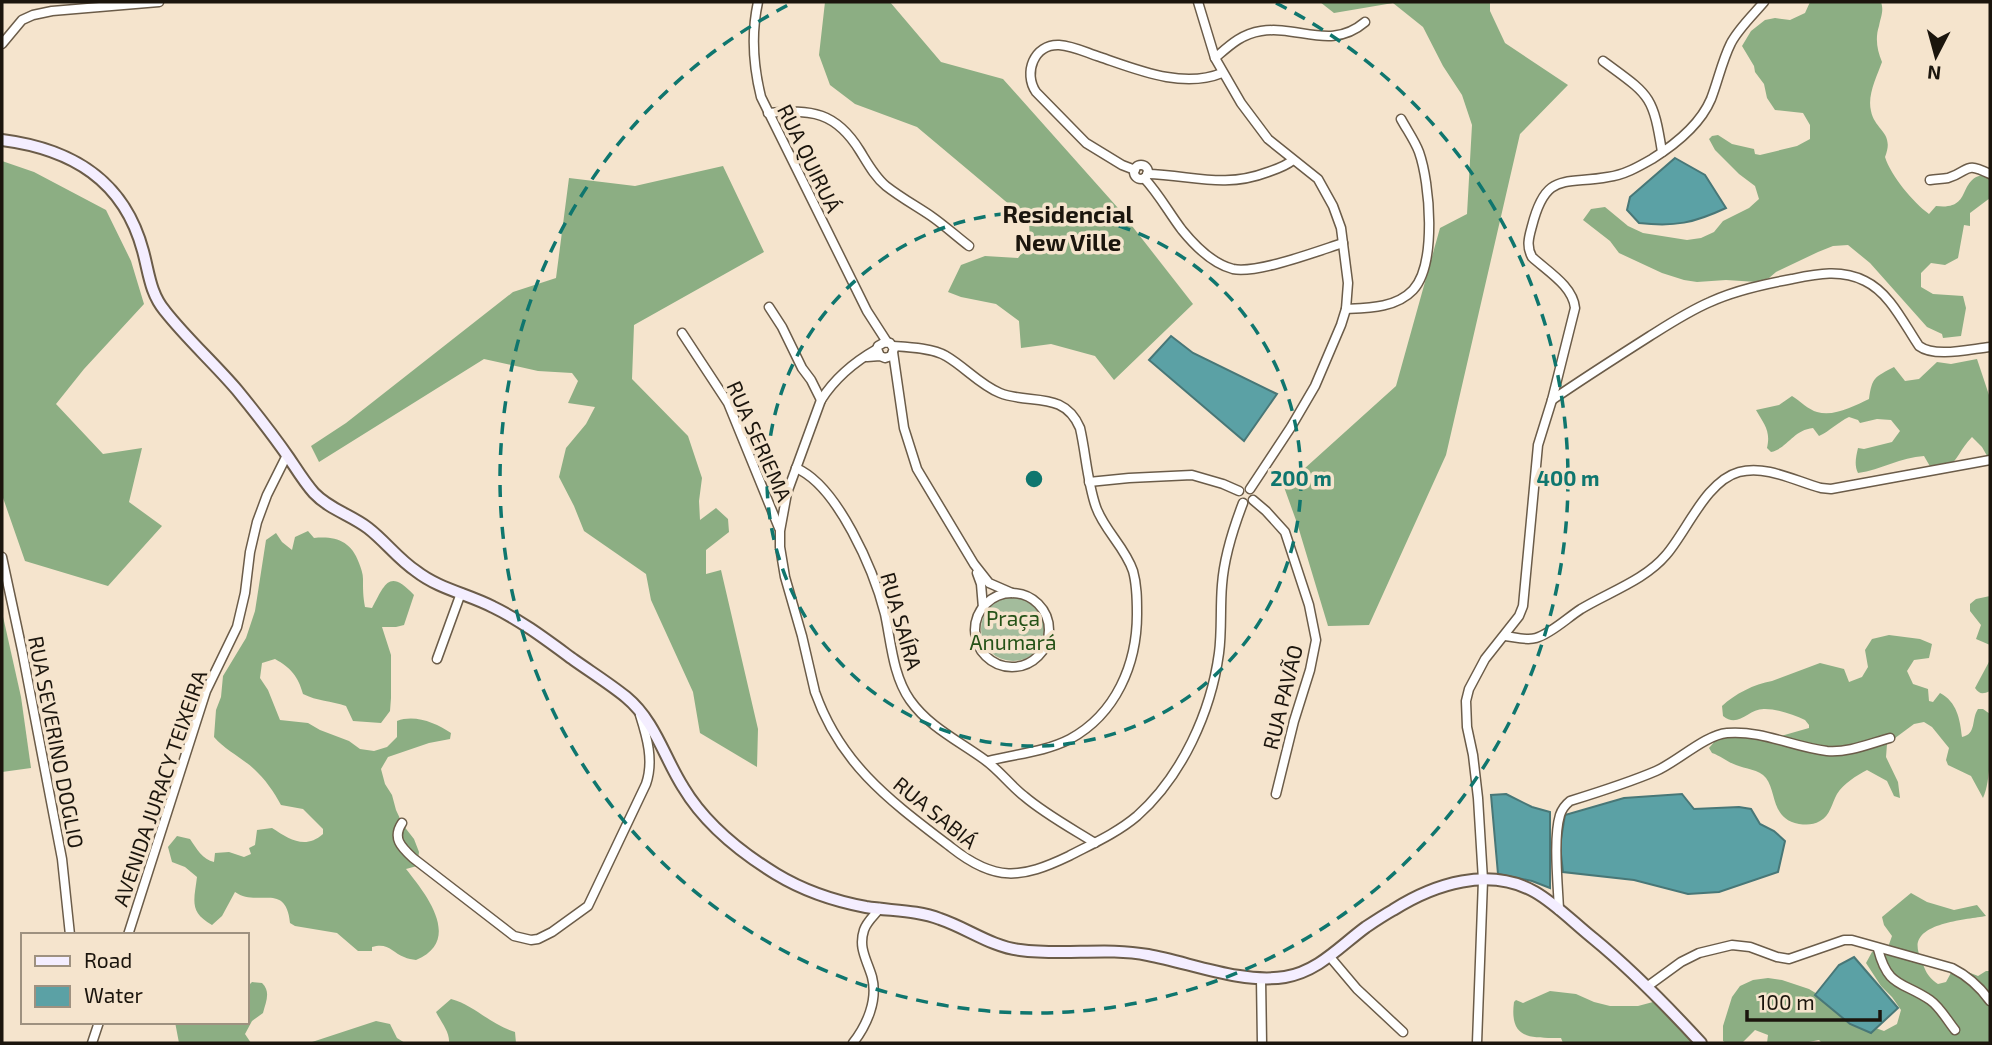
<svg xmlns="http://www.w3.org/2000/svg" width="1992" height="1045" font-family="'Exo 2',sans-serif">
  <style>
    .green { fill: #a3bc9c }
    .forest { fill: #8cae83 }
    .water { fill: #5ba1a5; stroke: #487777; stroke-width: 2 }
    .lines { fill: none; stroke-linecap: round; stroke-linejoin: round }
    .street-casing { stroke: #6b5c49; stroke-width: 11 }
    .secondary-casing { stroke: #6b5c49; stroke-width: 14 }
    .street { stroke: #fff; stroke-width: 8 }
    .secondary { stroke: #f4eeff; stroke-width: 10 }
    .ring { fill: none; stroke: #0f766e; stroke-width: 3.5; stroke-dasharray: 12 9 }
    .labels { text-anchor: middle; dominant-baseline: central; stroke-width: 7; stroke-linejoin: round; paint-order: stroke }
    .street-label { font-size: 21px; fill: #1b150d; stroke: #f5e4cd }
    .park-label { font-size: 21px; fill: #255217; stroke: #f5e4cd }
    .quarter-label { font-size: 24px; font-weight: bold; fill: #1b150d; stroke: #f5e4cd }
    .centre { fill: #0f766e; stroke: #f5e4cd; stroke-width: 3.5 }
    .ring-label { font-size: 21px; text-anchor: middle; font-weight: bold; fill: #0f766e; stroke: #f5e4cd; stroke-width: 7; stroke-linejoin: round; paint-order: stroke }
  </style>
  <rect width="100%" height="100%" fill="#f5e4cd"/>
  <!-- green -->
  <circle class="green" cx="1013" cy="629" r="32"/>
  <!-- forest -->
  <g class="forest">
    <polygon points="825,2 890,2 941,62 1003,79 1118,208 1193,304 1114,380 1095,356 1051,344 1021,348 1019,321 996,304 961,297 948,292 961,265 985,256 1018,258 1030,242 1029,221 917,127 855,104 830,85 819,55"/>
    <polygon points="1320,2 1490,2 1490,11 1505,43 1568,85 1520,134 1446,455 1369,625 1328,626 1297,523 1284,487 1396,386 1440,228 1467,214 1472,125 1462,95 1443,66 1423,27 1393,3 1334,13"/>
    <path d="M1810 2H1881C1884 11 1881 16 1879 26 1875 38 1877 50 1882 62 1877 76 1867 95 1871 111 1875 131 1895 132 1885 157 1891 176 1913 202 1929 214L1936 206C1976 211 1954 175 1990 174V198L1970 213V226L1964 225 1958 258 1945 265 1931 263 1921 273V287L1933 294 1963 296 1966 308 1961 336 1943 338 1942 334 1927 327 1870 263 1848 245 1833 246 1818 252 1776 272 1769 278 1757 282 1726 280 1697 282 1684 280 1662 273 1619 253 1610 241 1583 220 1591 209 1605 207 1628 226 1643 233 1687 240 1701 238 1714 232 1723 221 1749 208 1759 199 1755 186 1739 174 1715 150 1709 139 1712 136 1718 135 1732 144 1754 149 1755 154 1760 155 1797 146 1810 139V125L1803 113 1775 110 1767 98 1764 84 1755 72 1754 66 1742 46 1751 31 1765 20 1775 18 1790 20 1805 13Z"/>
    <polygon points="2,161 34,172 106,210 131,261 144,304 84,369 56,404 103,454 142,448 129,502 162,526 108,586 25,561 2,495"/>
    <polygon points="723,166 764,252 634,325 632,379 688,436 702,478 699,501 700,520 716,508 728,519 729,532 706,550 706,574 721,570 758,729 757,767 700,733 693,692 651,600 646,574 584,531 574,506 559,477 566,448 586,424 595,407 568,403 578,381 572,373 538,371 484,359 319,462 311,446 346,423 513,292 556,278 569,178 635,186"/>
    <path d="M1977 359 1990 398V461L1982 447 1972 437C1960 449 1959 459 1945 470L1931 468 1924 456C1901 457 1881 470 1858 473 1854 465 1856 457 1858 448L1864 449 1892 442 1900 431 1891 420 1877 419 1860 423 1858 420 1849 417C1838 422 1830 431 1819 436L1813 428C1793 430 1788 448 1771 452L1767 448C1771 431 1764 424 1756 410L1779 405 1792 396C1800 401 1809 410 1817 412 1834 417 1854 406 1869 399 1872 377 1875 377 1894 367L1905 381 1919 379 1937 362 1951 364Z"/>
    <path d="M308 531 314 538C336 536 351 541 359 563 361 568 363 574 363 579 363 590 363 596 365 607L372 608C385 584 389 568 414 595L404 625 396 627H382L391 655V698L390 711 381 723 353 721 346 706C331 701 317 701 303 694 298 676 291 668 275 659L262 663 260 678 268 690 280 720 308 723 320 730 349 741 360 749 374 751 387 747 397 737V721C415 714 436 723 451 733L450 739 429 743 388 757 381 769 385 784 392 795 396 810 403 825 414 839 419 852 417 866 406 869C426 894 463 940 416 960 412 959 408 959 404 957 392 952 388 942 372 947V951H358L337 933 295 926 290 923C286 881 258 908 235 892L222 916 212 925C189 912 194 901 197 877L185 867 172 862 168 847 177 836 190 839C196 848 203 860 214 862L215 853 229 852 244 857 251 854 249 848 255 845 257 830 272 828C289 839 305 850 323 834V829L303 809 281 805C274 792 265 779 254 769 241 757 225 750 214 737L216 710 221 697 223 676 246 638 255 611 266 540 276 533 282 542 292 550 295 537Z"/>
    <polygon points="1990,596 1990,645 1976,639 1981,625 1970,611 1970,604 1976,599"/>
    <polygon points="2,612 21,697 31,768 2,772"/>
    <path d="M1889 635 1920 639 1932 644 1929 658 1914 660 1907 671 1913 684 1928 689 1929 701 1933 702 1940 693C1957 702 1960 719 1962 737 1977 734 1971 719 1978 709H1983L1990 714C1990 737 1992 779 1983 798L1971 776 1948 765 1946 760 1949 748 1932 727 1924 722 1914 724 1887 744 1886 757 1898 782 1900 798 1894 796 1887 781 1867 770C1856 776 1844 783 1837 794 1832 803 1830 816 1820 821 1813 825 1807 825 1799 824 1771 819 1777 793 1766 778 1759 769 1745 769 1736 765 1727 762 1721 756 1712 753L1709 748 1715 741 1730 733 1763 737 1781 736 1809 728V725L1805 720C1794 715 1778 709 1765 709 1748 708 1739 729 1723 716L1722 706C1735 694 1754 684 1772 681L1820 663 1844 669 1849 682 1862 677 1868 667 1865 650 1872 639Z"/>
    <path d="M1990 660V691C1983 694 1980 695 1975 688Z"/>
    <path d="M1911 893 1927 902 1954 910 1977 905 1986 916C1965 920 1905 923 1920 956 1925 969 1926 976 1938 984L1946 982 1952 971 1963 970 1978 976 1986 971H1990V1043H1822L1819 1040 1804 1043H1767L1768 1035 1755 1030 1742 1043H1726L1723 1041V1026L1732 997 1740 986 1753 980 1768 978 1782 980 1809 989 1870 1026 1884 1031 1897 1024 1901 1010 1892 997 1881 986 1866 963 1872 952 1887 950 1892 936 1884 925 1882 917Z"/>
    <path d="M252 982 262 983C271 992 266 1001 263 1013L252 1021 245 1034 251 1043H179L175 1022H247V987Z"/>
    <path d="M1550 991 1576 994 1594 1002 1610 1006H1638L1653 1002 1667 1007 1701 1043H1563L1561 1038C1531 1038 1509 1040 1514 1002L1516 1000 1523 1003Z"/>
    <path d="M451 999C474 1005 491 1025 515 1032L516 1043H449C450 1032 441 1022 436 1012Z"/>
    <polygon points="376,1021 390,1024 397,1038 405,1043 309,1043"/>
  </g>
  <!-- water -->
  <g class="water">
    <path d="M1675 158 1705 175 1726 208C1694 223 1675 227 1639 223L1627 210 1630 197Z"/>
    <polygon points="1171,336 1193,353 1277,394 1244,441 1149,360"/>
    <polygon points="1506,794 1532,807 1550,812 1550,888 1532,881 1498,874 1491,795"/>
    <polygon points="1682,794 1694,809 1739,807 1751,809 1760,824 1774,831 1785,841 1778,872 1719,892 1688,894 1634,880 1563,872 1560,845 1565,815 1624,798"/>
    <polygon points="1854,957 1898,1008 1871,1033 1850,1024 1815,995 1839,965"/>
  </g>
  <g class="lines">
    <!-- street casing -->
    <g class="street-casing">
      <g id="street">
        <path d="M758 2C751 34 753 65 761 97L867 311 887 342"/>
        <polyline points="1198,2 1215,58 1241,103 1268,139 1318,179 1333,206 1341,228 1348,283 1346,309 1341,325 1315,386 1291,427 1250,489"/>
        <polyline points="2,44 22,20 33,15 52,11 159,2"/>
        <path d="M1215 58C1229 46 1241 34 1261 31 1299 25 1331 51 1365 22"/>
        <path d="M1603 61C1649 95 1653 94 1662 152"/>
        <path d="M768 113C812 109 836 112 860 151 868 164 875 177 886 186 900 197 916 206 931 216 944 225 956 236 969 246"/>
        <circle cx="1141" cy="172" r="7"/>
        <path d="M1135 170 1122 165 1086 143 1036 92C1023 73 1034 44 1059 45 1074 46 1087 53 1100 57 1138 70 1183 89 1222 73"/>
        <path d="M1147 174C1192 175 1223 189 1268 172 1277 169 1286 166 1293 160"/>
        <path d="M1144 178C1159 194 1169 213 1182 230 1195 246 1213 264 1233 269 1257 274 1318 251 1343 243"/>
        <path d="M1930 180C1936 179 1942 179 1948 178 1971 171 1963 161 1990 174"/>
        <polyline points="769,307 782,327 802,368 811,380 821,400"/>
        <path d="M1346 309C1368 308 1396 308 1413 290 1437 264 1430 183 1419 152 1415 141 1407 130 1401 119"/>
        <polyline points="682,333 728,403 779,528"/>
        <path d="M893 346C908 347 933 348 946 356 965 367 980 385 1000 393 1030 405 1064 390 1080 428 1086 454 1087 481 1096 507 1104 530 1125 547 1133 571 1137 585 1137 599 1137 614 1137 664 1116 714 1070 739 1045 752 1015 754 988 761"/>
        <path d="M877 349C854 362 835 378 821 400L787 493 780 531V547L785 577 802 636 815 692C841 766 892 802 952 848 995 882 1021 879 1069 856 1092 844 1117 833 1137 816 1182 776 1211 712 1219 653 1222 631 1220 608 1222 585 1224 557 1233 529 1243 503"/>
        <polyline points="893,352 904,428 917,469 974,564 989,583 1012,593"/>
        <polyline points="867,357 880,356 885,358 891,356 894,349 890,343 885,342 878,346 877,349 880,356"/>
        <path d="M1552 400C1584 378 1617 357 1650 336 1669 324 1689 311 1710 302 1736 290 1765 284 1792 279 1817 274 1841 269 1865 281 1890 293 1904 324 1919 346 1935 358 1970 349 1990 347"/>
        <path d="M796 468C838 486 874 571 885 614 891 642 893 676 910 700 929 727 959 741 985 760 999 770 1010 785 1024 796 1045 814 1071 828 1095 843"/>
        <polyline points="1089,482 1129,478 1192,475 1223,484 1239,491"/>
        <polyline points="1253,500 1266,511 1285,532 1309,605 1316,640 1310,670 1294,721 1276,794"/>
        <polyline points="2,557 22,650 62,859 70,935"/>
        <polyline points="977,573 981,584 983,608"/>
        <circle cx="1012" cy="630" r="37"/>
        <path d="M1505 636C1515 637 1526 641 1536 638 1552 633 1567 618 1581 609 1609 592 1645 580 1666 555 1687 531 1706 481 1739 472 1767 465 1795 481 1821 488L1831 489 1990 460"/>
        <polyline points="437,659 461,593"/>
        <path d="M402 823C392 838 401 847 413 858L514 936 531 940 538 939 552 932 588 906 646 784C654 761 647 737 640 715"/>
        <path d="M1559 910C1558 885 1553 838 1560 815 1562 809 1565 805 1570 801 1599 792 1628 783 1656 771 1677 762 1705 735 1727 733 1762 730 1793 747 1827 751 1848 753 1871 743 1890 738"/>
        <polyline points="128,935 206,691 237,627 245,593 250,552 257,522 267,495 287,455"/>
        <path d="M1878 949C1888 988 1902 981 1930 1000 1940 1007 1947 1020 1955 1030"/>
        <polyline points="1330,957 1357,989 1403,1032"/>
        <polyline points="1261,978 1262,1043"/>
        <path d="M1648 986 1681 962 1699 953 1732 945 1750 947 1777 957 1789 959 1844 940H1852L1952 968C1968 976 1980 987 1990 1001"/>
        <polyline points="92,1043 99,1022"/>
        <path d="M853 1043C867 1025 878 1000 872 977 867 960 858 948 864 930 867 921 875 915 880 908"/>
        <path d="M1477 1043 1483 880 1478 798 1473 755 1467 727 1466 701 1469 689 1485 659 1519 616 1523 606 1538 445 1552 400 1575 308C1573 286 1547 271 1532 257 1526 246 1529 237 1532 226 1546 171 1564 185 1608 177 1624 175 1638 167 1652 159 1676 144 1700 125 1711 99 1718 81 1722 61 1731 43 1739 28 1753 15 1764 2"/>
      </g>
    </g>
    <!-- secondary casing -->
    <g class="secondary-casing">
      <path id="secondary" d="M2 140C72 149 124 180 143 251 149 273 150 293 165 311 187 339 214 363 237 390 255 412 273 435 289 458 297 470 305 483 314 493 329 509 351 515 368 528 385 541 398 559 416 571 439 589 468 594 493 607 522 621 548 641 574 660 591 672 610 684 626 697 655 721 664 757 683 787 705 824 740 852 776 874 804 891 834 901 866 907 891 911 917 910 940 919 967 928 992 947 1020 950 1063 956 1106 947 1148 955 1191 963 1242 984 1285 977 1319 971 1340 946 1366 927 1375 921 1384 915 1393 910 1434 884 1489 866 1535 892 1556 904 1575 924 1594 939 1633 971 1667 1006 1701 1043"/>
    </g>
    <!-- street -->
    <use href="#street" class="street"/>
    <!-- secondary -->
    <use href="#secondary" class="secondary"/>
  </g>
  <!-- distance rings -->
  <g class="ring">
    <circle cx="1034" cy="479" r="267"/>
    <path d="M1276 3A534 534 0 1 1 792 3"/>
  </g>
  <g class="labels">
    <!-- street labels -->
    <g class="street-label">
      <text transform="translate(810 158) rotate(64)">RUA QUIRUÁ</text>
      <text transform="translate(760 441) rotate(66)">RUA SERIEMA</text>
      <text transform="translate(902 621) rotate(74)">RUA SAÍRA</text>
      <text transform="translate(1282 697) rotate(-76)">RUA PAVÃO</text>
      <text transform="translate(57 742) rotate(79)">RUA SEVERINO DOGLIO</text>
      <text transform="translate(159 788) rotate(-71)">AVENIDA JURACY TEIXEIRA</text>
      <text transform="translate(936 812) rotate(39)">RUA SABIÁ</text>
    </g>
    <!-- park labels -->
    <g class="park-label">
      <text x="1013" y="617">Praça<tspan x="1013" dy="24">Anumará</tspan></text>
    </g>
    <!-- quarter labels -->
    <g class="quarter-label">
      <text x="1068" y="213">Residencial<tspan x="1068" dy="28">New Ville</tspan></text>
    </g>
  </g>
  <circle cx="1034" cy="479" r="10" class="centre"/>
  <g class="ring-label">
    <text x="1301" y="486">200 m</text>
    <text x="1568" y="486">400 m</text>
  </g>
  <!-- border -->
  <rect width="1992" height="1045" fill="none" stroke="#1b150d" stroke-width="7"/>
  <!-- legend -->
  <rect x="21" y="933" width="228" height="91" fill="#f5e4cd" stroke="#9e9180" stroke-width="2"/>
  <rect x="35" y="956" width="35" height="10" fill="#f4eeff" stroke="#9e9180" stroke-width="2"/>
  <text x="84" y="968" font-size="21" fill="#1b150d">Road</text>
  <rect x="35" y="986" width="35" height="21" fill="#5ba1a5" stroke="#9e9180" stroke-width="2"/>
  <text x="84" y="1003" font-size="21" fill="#1b150d">Water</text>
  <!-- north arrow -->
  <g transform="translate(1936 56) rotate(186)" stroke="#f5e4cd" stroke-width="5" paint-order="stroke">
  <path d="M0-5L12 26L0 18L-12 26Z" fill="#1b150d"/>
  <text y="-10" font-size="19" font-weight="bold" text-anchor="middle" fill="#1b150d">N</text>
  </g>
  <!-- scale -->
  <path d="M1747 1010v10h133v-10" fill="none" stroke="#1b150d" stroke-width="3.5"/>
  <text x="1758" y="1010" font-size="21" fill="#1b150d" stroke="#f5e4cd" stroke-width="5" paint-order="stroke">100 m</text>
</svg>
